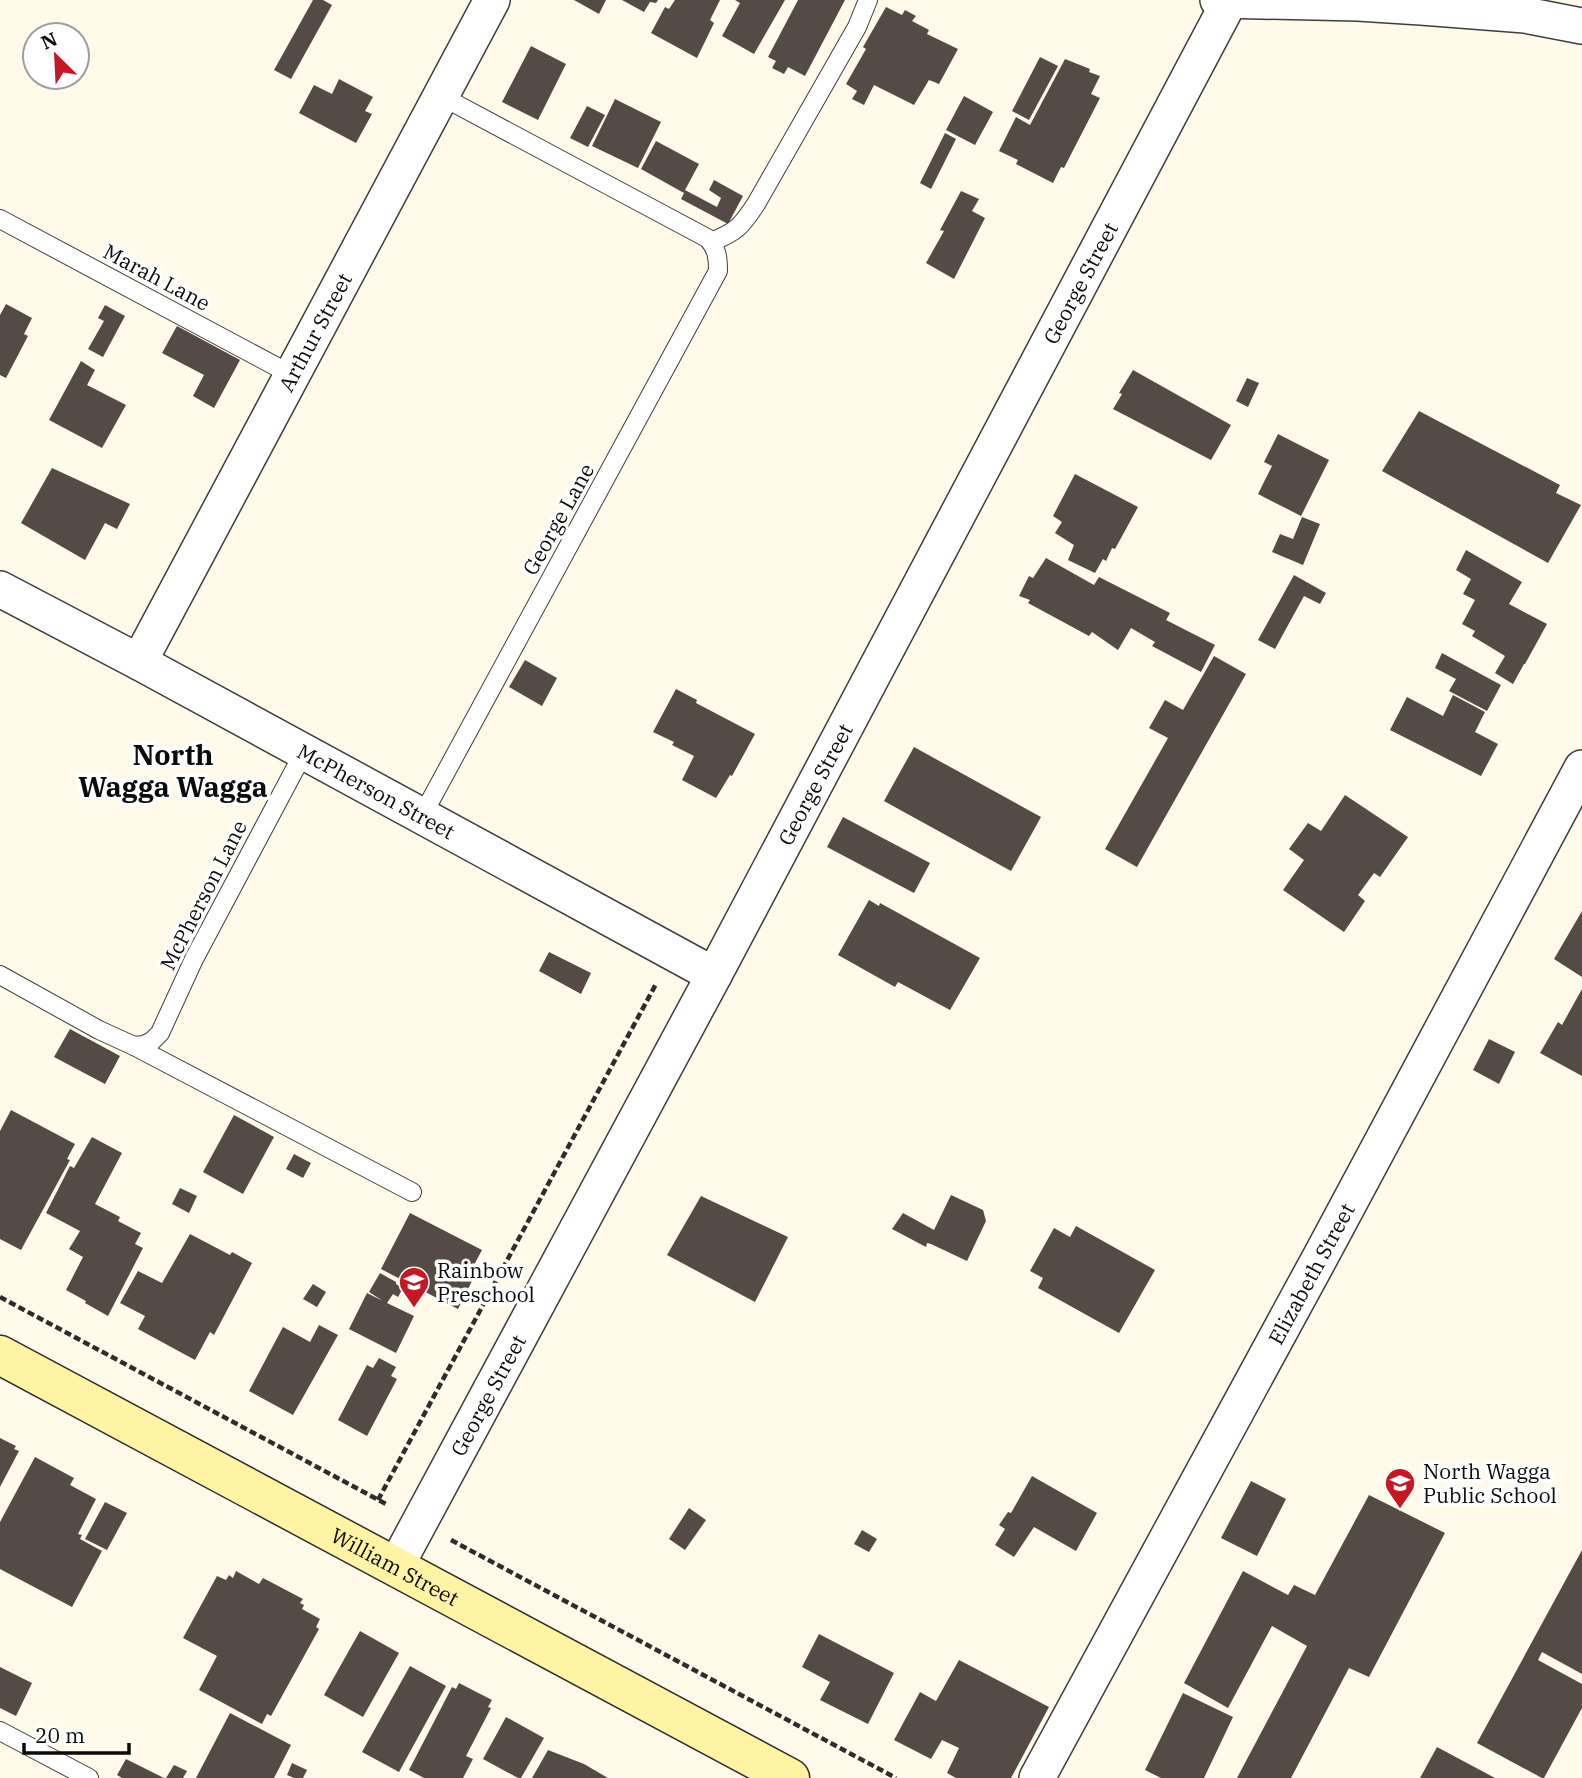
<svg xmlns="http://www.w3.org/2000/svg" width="1582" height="1778" font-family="'IBM Plex Serif',serif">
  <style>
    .building { fill: #544b46 }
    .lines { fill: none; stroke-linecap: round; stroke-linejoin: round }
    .lane-casing { stroke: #3e3e3e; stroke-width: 20 }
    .street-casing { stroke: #3e3e3e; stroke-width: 38 }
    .secondary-casing { stroke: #2d2d2d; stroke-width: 41 }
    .path { stroke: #2d2d2d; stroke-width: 4.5; stroke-dasharray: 7 3.5; stroke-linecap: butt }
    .lane { stroke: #fff; stroke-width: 18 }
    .street { stroke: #fff; stroke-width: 35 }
    .secondary { stroke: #fff3a4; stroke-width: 38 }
    .labels { text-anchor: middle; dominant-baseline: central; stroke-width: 7; stroke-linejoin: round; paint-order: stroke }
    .street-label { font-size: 21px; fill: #0b0b0b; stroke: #fff }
    .poi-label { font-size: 21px; fill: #0b0b0b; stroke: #fff; text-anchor: start }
    .district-label { font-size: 28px; font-weight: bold; fill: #0b0b0b; stroke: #fff }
  </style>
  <rect width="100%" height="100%" fill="#fffae9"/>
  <!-- building -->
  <g class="building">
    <polygon points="313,0 323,0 332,5 291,79 274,70"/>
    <polygon points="574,0 606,0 599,14"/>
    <polygon points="622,0 658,0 656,3 650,2 644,12"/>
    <polygon points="675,0 720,0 710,20 714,23 697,58 651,33 665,7 669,9"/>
    <polygon points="735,0 785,0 754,54 722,36 740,3"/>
    <polygon points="798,0 845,0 805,76 788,67 784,74 772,68 776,61 768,57"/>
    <polygon points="886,7 902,15 905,10 916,16 912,21 929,30 927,34 958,49 939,84 929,80 914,105 874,85 864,105 852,99 857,91 846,84 866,49 863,47"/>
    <polygon points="531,46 566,64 538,120 502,102"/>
    <polygon points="1040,57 1058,66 1029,120 1012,111"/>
    <polygon points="1065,59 1090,69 1089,72 1100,76 1091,94 1100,98 1064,168 1061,167 1053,183 1016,164 1018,160 999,151 1016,117 1030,125"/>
    <polygon points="339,79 373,97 365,111 372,114 356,143 299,113 314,85 332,94"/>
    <polygon points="964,96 993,112 975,145 946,130"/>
    <polygon points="615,99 661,122 638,168 592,146"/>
    <polygon points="587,106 605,115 588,147 570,138"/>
    <polygon points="945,133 956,139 931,189 920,183"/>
    <polygon points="656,141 699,164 685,190 717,207 721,198 709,190 714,180 743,196 728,224 681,199 684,193 641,169"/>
    <polygon points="961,191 979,199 972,211 985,218 954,279 926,263 944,231 940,230"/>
    <polygon points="6,304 32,318 24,334 28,336 6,378 0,375 0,315"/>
    <polygon points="105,305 125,316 103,357 88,349 104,321 98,318"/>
    <polygon points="177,326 240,360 214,408 193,396 204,375 162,353"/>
    <polygon points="81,361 95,370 87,385 126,405 102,448 49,420"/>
    <polygon points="1133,370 1231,425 1211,460 1113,409 1122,394 1119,393"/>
    <polygon points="1247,378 1259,383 1248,407 1236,401"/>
    <polygon points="1419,411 1560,485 1556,493 1581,505 1548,563 1382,471"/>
    <polygon points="1278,434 1329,460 1301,516 1258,494 1272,466 1264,462"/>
    <polygon points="52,468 130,504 117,529 105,523 85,560 21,523"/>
    <polygon points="1075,474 1138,507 1115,549 1112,548 1106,561 1103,559 1095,573 1068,560 1074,545 1055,533 1062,522 1053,516"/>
    <polygon points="1302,517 1320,524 1303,565 1272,552 1280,534 1293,539"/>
    <polygon points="1466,550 1522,582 1509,604 1547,624 1525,664 1524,664 1513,684 1495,673 1505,656 1472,636 1475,631 1462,624 1475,600 1463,594 1471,579 1456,570"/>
    <polygon points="1046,558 1094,585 1099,577 1170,613 1166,620 1215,645 1201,672 1152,646 1155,642 1131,628 1118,650 1092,632 1089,636 1028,603 1030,600 1019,596 1029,576 1033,578"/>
    <polygon points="1294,575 1326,593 1320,604 1304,596 1275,649 1258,640"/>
    <polygon points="1442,653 1501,685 1487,711 1449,691 1456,679 1435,668"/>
    <polygon points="1214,656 1246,674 1137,867 1105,849 1168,738 1149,728 1165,700 1183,710"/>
    <polygon points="525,660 557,678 542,706 509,687"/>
    <polygon points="676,689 697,700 696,703 755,734 732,776 730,775 716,798 682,780 694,756 672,745 674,742 653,732"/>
    <polygon points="1453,695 1485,712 1475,732 1498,744 1481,776 1390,730 1407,697 1443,716"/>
    <polygon points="914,747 1041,817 1011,871 884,801"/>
    <polygon points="1345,795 1408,837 1380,877 1374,873 1358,895 1365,901 1344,932 1283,890 1304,860 1289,849 1308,823 1321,831"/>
    <polygon points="843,817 930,863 914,893 827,847"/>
    <polygon points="869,900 879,906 880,903 980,958 950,1010 898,982 895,987 838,955"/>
    <polygon points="1582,911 1582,977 1554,959"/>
    <polygon points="549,952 591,973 581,994 539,971"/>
    <polygon points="1582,989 1582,1076 1540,1053 1558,1022 1562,1025"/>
    <polygon points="70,1029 120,1056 105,1084 54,1057"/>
    <polygon points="1489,1039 1515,1052 1499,1084 1473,1070"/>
    <polygon points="11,1110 75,1144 67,1159 70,1160 21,1250 0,1239 0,1131"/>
    <polygon points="234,1115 274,1137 243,1194 203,1172"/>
    <polygon points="92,1137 122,1153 95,1204 120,1217 118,1221 141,1233 135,1244 143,1248 108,1316 85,1303 86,1301 66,1290 83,1257 69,1249 80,1231 46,1213 70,1166 74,1168"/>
    <polygon points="294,1154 311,1163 303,1178 286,1169"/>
    <polygon points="180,1188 197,1196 189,1213 172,1204"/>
    <polygon points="951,1195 983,1210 986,1221 967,1261 931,1244 927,1243 926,1247 892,1229 903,1213 934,1230"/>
    <polygon points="701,1196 788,1237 755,1302 667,1255"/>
    <polygon points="410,1213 482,1250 474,1265 479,1267 458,1309 381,1269"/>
    <polygon points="1076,1226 1155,1270 1119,1333 1038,1288 1043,1278 1030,1271 1054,1228 1070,1237"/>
    <polygon points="190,1234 230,1255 232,1252 252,1263 214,1335 210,1332 195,1360 138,1329 145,1316 120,1303 138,1271 162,1283"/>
    <polygon points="380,1273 396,1282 396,1284 403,1288 398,1297 393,1294 387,1303 414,1316 396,1353 349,1329 367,1293 383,1301 369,1292"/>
    <polygon points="313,1284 326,1292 317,1307 303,1299"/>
    <polygon points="319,1325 338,1335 293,1415 249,1391 283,1327 310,1342"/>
    <polygon points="379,1358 396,1367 391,1376 397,1379 367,1436 338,1420 367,1365 373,1368"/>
    <polygon points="0,1438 16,1446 14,1449 19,1451 0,1487"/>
    <polygon points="35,1457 74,1478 70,1485 96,1499 78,1534 82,1535 80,1539 102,1551 72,1607 0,1569 0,1522"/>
    <polygon points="1032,1476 1097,1513 1076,1551 1034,1527 1014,1557 995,1545 1005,1529 999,1525 1008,1512 1011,1513"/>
    <polygon points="1251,1481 1286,1499 1257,1556 1221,1538"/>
    <polygon points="1369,1495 1445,1533 1369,1677 1349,1668 1291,1778 1237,1778 1307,1646 1272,1626 1228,1708 1184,1683 1243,1571 1288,1595 1294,1585 1315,1595"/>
    <polygon points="105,1502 127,1513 107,1550 85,1539"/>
    <polygon points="689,1508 706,1520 685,1550 669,1539"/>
    <polygon points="862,1530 877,1539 869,1552 854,1544"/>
    <polygon points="1582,1550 1582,1674 1542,1652 1538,1660 1582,1684 1582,1708 1544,1778 1542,1778 1477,1743"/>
    <polygon points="236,1571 259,1584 263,1578 303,1599 300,1603 304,1605 302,1609 320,1619 316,1627 319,1629 271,1716 267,1714 262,1724 199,1690 217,1656 183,1638 217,1576 226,1580 229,1575 233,1578"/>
    <polygon points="360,1631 399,1653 363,1717 324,1695"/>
    <polygon points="819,1634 894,1673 868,1724 820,1700 830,1682 802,1667"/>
    <polygon points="959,1660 1049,1707 1011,1778 956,1778 947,1773 959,1748 942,1740 931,1759 894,1740 920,1692 936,1701"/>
    <polygon points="410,1666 446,1686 399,1772 362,1752"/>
    <polygon points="0,1667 32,1683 16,1716 0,1708"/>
    <polygon points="459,1683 492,1700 488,1707 491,1708 466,1756 473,1759 463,1778 424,1778 409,1770 452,1687 456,1689"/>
    <polygon points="1183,1693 1233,1717 1204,1778 1161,1778 1145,1770"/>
    <polygon points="230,1713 291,1745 274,1778 196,1778"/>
    <polygon points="506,1717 544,1738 521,1778 518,1778 483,1759"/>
    <polygon points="1437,1747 1495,1778 1420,1778"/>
    <polygon points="548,1750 584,1764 608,1778 532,1778"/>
    <polygon points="126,1759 164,1778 122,1778 117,1775"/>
    <polygon points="292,1763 307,1770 303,1778 294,1778 287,1775"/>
    <polygon points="174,1765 187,1771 183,1778 166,1778"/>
  </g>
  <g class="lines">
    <!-- lane casing -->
    <g class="lane-casing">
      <g id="lane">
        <polyline points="0,219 292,375"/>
        <path d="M711 242C736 232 741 227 756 204L857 27 868 0"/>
        <path d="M422 816 718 271C718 257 717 248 707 238L441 96"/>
        <polyline points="0,975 99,1030 134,1046 144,1045 152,1041 160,1033 194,959 304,752"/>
        <polyline points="134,1046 412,1192"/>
        <polyline points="0,1731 89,1778"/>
      </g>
    </g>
    <!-- street casing -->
    <g class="street-casing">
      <g id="street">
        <polyline points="1218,0 1358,3 1421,7 1525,15 1582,26"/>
        <path id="s1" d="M0 589 139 662 714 975"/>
        <path id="s2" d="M139 662 492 0"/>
        <path id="s3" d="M396 1566 714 975 1230 0"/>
        <path id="s4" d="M1037 1778 1323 1252 1582 768"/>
      </g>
    </g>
    <!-- secondary casing -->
    <g class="secondary-casing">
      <g id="secondary">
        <path id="s5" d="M0 1355 790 1778"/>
      </g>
    </g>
    <!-- path -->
    <g class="path">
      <polyline points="0,1297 388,1505"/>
      <polyline points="378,1500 656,984"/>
      <polyline points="451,1540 896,1778"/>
    </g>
    <!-- lane -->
    <use href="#lane" class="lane"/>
    <!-- street -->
    <use href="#street" class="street"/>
    <!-- secondary -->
    <use href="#secondary" class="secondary"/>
  </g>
  <!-- icons -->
  <defs>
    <g id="school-pin" transform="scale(1.575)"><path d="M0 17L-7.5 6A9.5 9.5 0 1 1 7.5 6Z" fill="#c61723" stroke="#fff"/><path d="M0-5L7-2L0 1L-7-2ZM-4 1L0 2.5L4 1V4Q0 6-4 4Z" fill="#fff"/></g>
  </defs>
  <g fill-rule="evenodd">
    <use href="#school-pin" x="414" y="1282"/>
    <use href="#school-pin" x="1400" y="1483"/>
  </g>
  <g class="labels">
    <!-- street labels -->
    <g class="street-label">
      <text transform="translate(157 277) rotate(28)">Marah Lane</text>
      <text stroke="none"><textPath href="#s3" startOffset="1454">George Street</textPath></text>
      <text stroke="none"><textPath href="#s2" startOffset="374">Arthur Street</textPath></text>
      <text transform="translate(558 519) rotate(-61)">George Lane</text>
      <text stroke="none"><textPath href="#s3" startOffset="887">George Street</textPath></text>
      <text stroke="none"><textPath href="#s1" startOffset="427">McPherson Street</textPath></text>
      <text transform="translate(203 895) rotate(-63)">McPherson Lane</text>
      <text stroke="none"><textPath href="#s4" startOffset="574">Elizabeth Street</textPath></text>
      <text stroke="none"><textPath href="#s3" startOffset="194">George Street</textPath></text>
      <text stroke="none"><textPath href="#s5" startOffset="448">William Street</textPath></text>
    </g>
    <!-- poi labels -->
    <g class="poi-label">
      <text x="437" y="1270">Rainbow<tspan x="437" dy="24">Preschool</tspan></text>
      <text x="1423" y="1471">North Wagga<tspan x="1423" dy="24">Public School</tspan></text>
    </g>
    <!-- district labels -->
    <g class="district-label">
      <text x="173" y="754">North<tspan x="173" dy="32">Wagga Wagga</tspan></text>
    </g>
  </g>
  <!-- north arrow -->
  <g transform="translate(56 56) rotate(336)"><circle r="33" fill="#ffffff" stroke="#9d9d9d" stroke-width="2"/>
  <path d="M0-5L12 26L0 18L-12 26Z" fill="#c61723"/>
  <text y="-10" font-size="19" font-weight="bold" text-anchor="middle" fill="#0b0b0b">N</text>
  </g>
  <!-- scale -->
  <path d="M24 1743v10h105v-10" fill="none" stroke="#0b0b0b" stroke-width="3.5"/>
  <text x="35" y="1743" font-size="21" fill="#0b0b0b" stroke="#ffffff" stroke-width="5" paint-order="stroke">20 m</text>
</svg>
